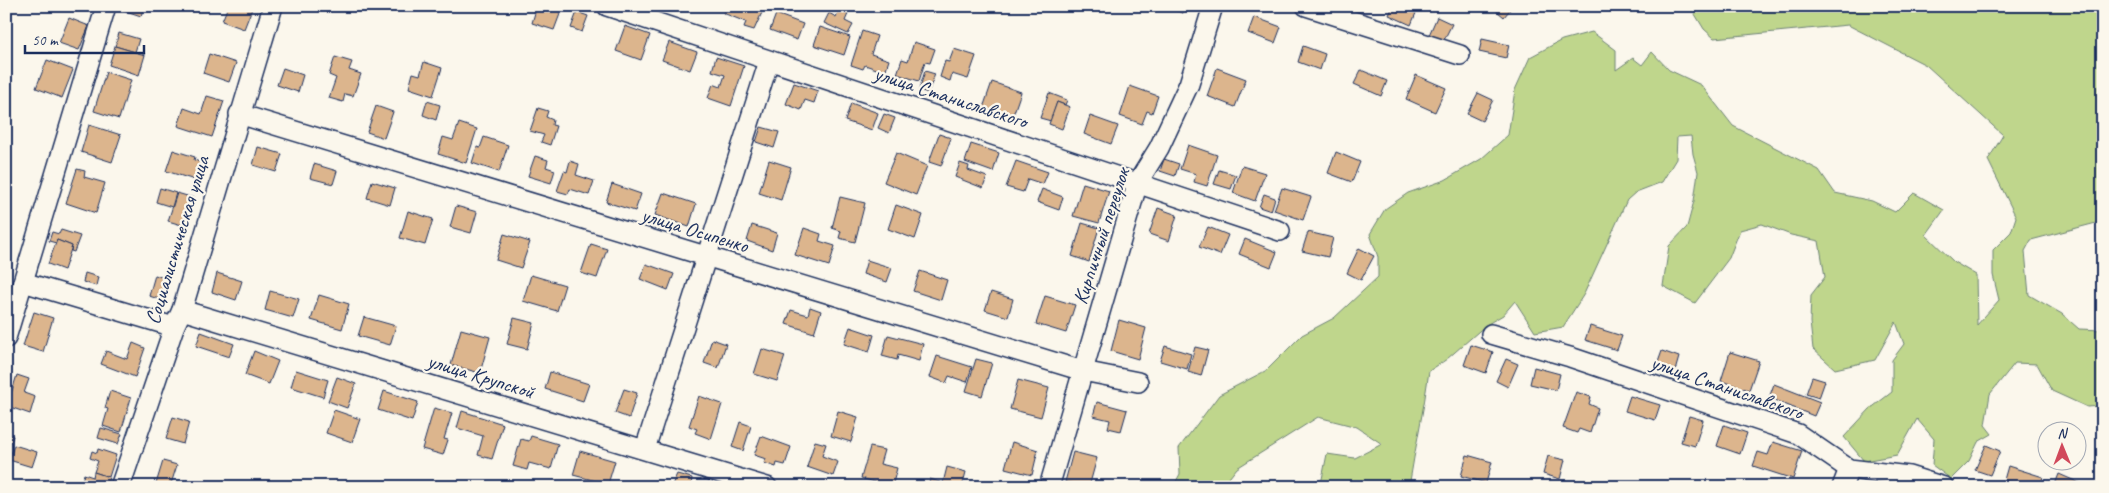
<svg xmlns="http://www.w3.org/2000/svg" width="2109" height="493" font-family="Caveat,sans-serif">
  <style>
    .green { fill: #bfd68c; stroke: #6d8275 }
    .building { fill: #dcb58d; stroke: #1b2f5e }
    .lines { fill: none; stroke-linecap: round; stroke-linejoin: round }
    .minor-casing { stroke: #1b2f5e; stroke-width: 22 }
    .minor { stroke: #fbf7ec; stroke-width: 19 }
    .labels { text-anchor: middle; dominant-baseline: central; stroke-width: 4.5; stroke-linejoin: round; paint-order: stroke }
    .street-label { font-size: 21px; fill: #1b2f5e; stroke: #fbf7ec }
  </style>
  <rect width="100%" height="100%" fill="#fbf7ec"/>
  <filter id="ink" filterUnits="userSpaceOnUse"><feTurbulence type="fractalNoise" baseFrequency=".02" numOctaves="2"/><feDisplacementMap in="SourceGraphic" scale="10" xChannelSelector="R" yChannelSelector="G"/><feConvolveMatrix kernelMatrix="1 2 1 2 8 2 1 2 1" color-interpolation-filters="sRGB"/></filter>
  <g filter="url(#ink)">
    <!-- green -->
    <path class="green" d="M1690 6H2103V224L2096 223 2031 240 2025 251 2029 295 2062 314 2079 329 2103 330V406L2087 407 2052 391 2037 364 2015 363 1990 394 1985 425 1992 434 1978 442 1969 461 1951 479 1932 465 1934 439 1917 419 1897 455 1864 461 1844 437 1870 409 1892 392V360L1904 344 1896 322 1875 360 1835 369 1813 349 1810 322 1811 295 1825 277 1819 241 1791 235 1762 224 1740 230 1729 258 1695 303 1663 286 1669 246 1687 227 1694 201 1698 172 1693 154 1691 136 1677 137 1676 159 1662 182 1636 192 1627 200 1584 294 1563 327 1535 332 1515 301 1503 315 1486 325 1447 359 1429 371C1424 410 1415 448 1409 487H1315L1322 479 1327 454 1355 458 1382 444 1357 427 1318 417 1237 468 1222 487H1173L1180 474 1179 448 1219 395 1267 370 1302 335 1334 318 1378 277V257L1370 234 1385 209 1408 193 1445 180 1481 159 1508 135 1515 90 1530 57 1562 40 1592 32 1616 50V70L1633 58 1642 65 1652 52 1669 70 1701 85 1733 126 1819 170 1835 193 1872 201 1895 212 1914 193 1944 210 1926 235 1954 262 1976 275 1977 325 1999 300 1993 275V250L2011 232 2016 217 1988 160 2003 135 1926 65 1848 25 1714 38 1704 29Z"/>
    <!-- building -->
    <g class="building">
      <polygon points="125,6 144,6 141,16 123,10"/>
      <polygon points="228,6 253,6 244,29 222,21"/>
      <polygon points="537,6 563,6 554,30 532,23"/>
      <polygon points="726,6 765,6 754,30 744,27 746,22 723,13"/>
      <polygon points="1162,6 1185,6 1183,13"/>
      <polygon points="1393,6 1410,6 1409,10 1416,13 1411,25 1389,15"/>
      <polygon points="1491,6 1513,6 1504,17"/>
      <polygon points="839,10 848,14 845,21 853,25 848,34 824,23 829,13 836,17"/>
      <polygon points="577,12 588,16 582,32 571,28"/>
      <polygon points="776,14 803,24 797,40 770,30"/>
      <polygon points="1254,17 1281,27 1275,43 1248,33"/>
      <polygon points="1437,17 1452,24 1443,42 1429,35"/>
      <polygon points="69,18 89,26 79,50 59,43"/>
      <polygon points="625,26 650,35 641,60 616,51"/>
      <polygon points="820,27 850,37 844,55 814,45"/>
      <polygon points="862,31 877,36 871,54 889,60 885,72 865,65 863,69 851,65"/>
      <polygon points="119,33 139,39 135,52 115,46"/>
      <polygon points="1482,39 1509,45 1506,58 1479,52"/>
      <polygon points="669,42 697,52 690,70 662,60"/>
      <polygon points="914,42 935,49 930,63 925,62 919,81 897,74 902,59 908,61"/>
      <polygon points="115,46 145,55 139,75 109,65"/>
      <polygon points="1303,46 1325,54 1320,70 1298,62"/>
      <polygon points="954,49 976,56 968,79 952,74 950,81 940,77 945,61 949,62"/>
      <polygon points="209,54 236,63 229,82 203,73"/>
      <polygon points="335,57 352,62 349,70 361,74 353,96 345,94 343,102 329,98 336,78 329,75"/>
      <polygon points="716,57 744,66 731,106 708,98 713,84 721,87 725,75 712,71"/>
      <polygon points="47,60 73,70 62,98 36,88"/>
      <polygon points="424,62 442,68 433,96 409,88 413,73 420,75"/>
      <polygon points="283,68 303,75 298,92 277,85"/>
      <polygon points="1217,68 1246,79 1235,107 1207,96"/>
      <polygon points="1361,70 1387,81 1381,96 1354,84"/>
      <polygon points="925,71 935,74 928,93 919,90"/>
      <polygon points="106,72 131,80 119,119 94,111"/>
      <polygon points="1416,75 1446,88 1435,112 1406,99"/>
      <polygon points="992,82 1021,92 1012,118 983,108"/>
      <polygon points="794,83 818,91 814,103 805,100 801,110 786,104"/>
      <polygon points="1130,86 1158,96 1152,113 1147,111 1142,124 1120,116"/>
      <polygon points="1049,93 1067,100 1065,105 1057,102 1051,121 1040,118"/>
      <polygon points="1478,93 1493,100 1482,121 1467,114"/>
      <polygon points="207,96 224,101 212,137 178,126 184,108 201,114"/>
      <polygon points="427,101 440,105 436,120 423,115"/>
      <polygon points="1057,102 1070,107 1062,129 1049,124"/>
      <polygon points="851,103 878,113 872,130 845,121"/>
      <polygon points="376,106 393,112 384,138 367,132"/>
      <polygon points="538,108 548,111 546,117 553,120 552,125 556,126 550,145 541,142 544,135 530,131"/>
      <polygon points="884,114 895,118 889,133 878,128"/>
      <polygon points="1090,116 1118,126 1111,144 1084,134"/>
      <polygon points="459,123 477,129 466,163 438,154 443,137 453,140"/>
      <polygon points="89,125 121,135 112,162 81,152"/>
      <polygon points="761,127 779,132 774,148 756,142"/>
      <polygon points="939,134 951,138 941,166 929,162"/>
      <polygon points="484,137 508,145 499,172 472,163 477,147 480,148"/>
      <polygon points="971,144 999,153 993,172 965,162"/>
      <polygon points="1188,145 1217,155 1207,186 1194,182 1196,174 1180,169"/>
      <polygon points="258,147 282,154 276,172 253,165"/>
      <polygon points="173,150 195,157 194,160 204,163 198,181 166,171"/>
      <polygon points="1336,152 1360,162 1352,182 1328,173"/>
      <polygon points="896,153 927,166 916,195 884,182"/>
      <polygon points="535,156 548,160 546,167 555,170 551,183 528,176"/>
      <polygon points="1164,159 1179,164 1175,176 1160,171"/>
      <polygon points="769,160 791,167 781,200 759,193"/>
      <polygon points="570,161 579,164 576,175 594,181 589,195 570,189 568,194 557,191 564,171 567,172"/>
      <polygon points="1016,161 1048,172 1043,184 1028,179 1023,192 1006,187"/>
      <polygon points="960,163 969,166 968,170 987,177 983,188 955,177"/>
      <polygon points="314,164 337,171 333,184 310,178"/>
      <polygon points="1242,166 1265,173 1255,201 1233,193"/>
      <polygon points="77,169 85,171 84,177 105,183 96,213 66,203"/>
      <polygon points="1219,170 1236,175 1231,189 1214,184"/>
      <polygon points="372,181 395,188 390,205 367,198"/>
      <polygon points="1083,183 1109,191 1099,223 1073,216"/>
      <polygon points="612,184 641,194 635,211 606,202"/>
      <polygon points="160,188 176,193 172,207 156,202"/>
      <polygon points="1282,188 1311,197 1303,220 1274,210"/>
      <polygon points="1042,189 1063,197 1059,210 1037,202"/>
      <polygon points="177,193 194,198 185,226 168,221"/>
      <polygon points="663,193 696,204 689,227 655,215"/>
      <polygon points="1264,194 1275,198 1271,211 1259,207"/>
      <polygon points="840,197 865,203 855,242 839,238 841,231 832,228"/>
      <polygon points="896,205 923,215 915,239 888,229"/>
      <polygon points="456,206 477,212 471,233 450,227"/>
      <polygon points="1158,208 1177,215 1169,241 1149,234"/>
      <polygon points="408,211 433,219 425,245 400,238"/>
      <polygon points="1082,223 1099,228 1089,262 1072,256"/>
      <polygon points="752,225 777,233 772,250 747,241"/>
      <polygon points="1208,227 1228,235 1220,255 1199,247"/>
      <polygon points="804,228 821,234 819,241 835,246 829,266 795,255"/>
      <polygon points="61,230 80,236 74,252 71,251 72,246 57,240 56,243 49,241 52,232 59,234"/>
      <polygon points="1308,232 1333,238 1328,257 1302,251"/>
      <polygon points="504,234 530,242 521,268 496,260"/>
      <polygon points="1245,239 1277,252 1271,267 1239,254"/>
      <polygon points="57,240 72,246 64,270 48,264"/>
      <polygon points="591,244 607,249 597,278 581,273"/>
      <polygon points="1359,248 1374,256 1361,280 1347,273"/>
      <polygon points="867,260 892,268 887,282 863,274"/>
      <polygon points="646,264 674,274 668,290 640,279"/>
      <polygon points="920,271 947,280 941,300 913,291"/>
      <polygon points="85,273 98,277 96,286 83,282"/>
      <polygon points="217,273 242,281 236,300 212,292"/>
      <polygon points="155,275 168,279 162,300 149,296"/>
      <polygon points="531,275 565,285 557,311 523,301"/>
      <polygon points="270,291 299,299 293,318 265,310"/>
      <polygon points="991,292 1013,299 1008,317 985,310"/>
      <polygon points="319,295 349,304 342,329 311,320"/>
      <polygon points="1045,296 1075,305 1066,333 1036,324"/>
      <polygon points="810,307 821,311 814,333 786,324 791,310 808,315"/>
      <polygon points="34,312 53,318 43,352 23,346"/>
      <polygon points="364,317 396,326 390,345 358,336"/>
      <polygon points="514,318 534,323 527,349 507,344"/>
      <polygon points="1119,320 1146,328 1138,359 1111,351"/>
      <polygon points="1590,326 1622,336 1617,350 1585,340"/>
      <polygon points="850,327 874,335 869,352 844,344"/>
      <polygon points="461,329 490,337 480,373 451,365"/>
      <polygon points="201,332 234,344 229,357 196,346"/>
      <polygon points="888,335 923,344 919,361 898,355 897,360 882,356"/>
      <polygon points="712,339 726,344 718,368 704,363"/>
      <polygon points="133,343 145,348 135,377 101,364 106,351 127,359"/>
      <polygon points="1471,345 1493,352 1486,373 1464,365"/>
      <polygon points="1165,346 1191,354 1187,369 1160,361"/>
      <polygon points="1195,347 1208,350 1201,376 1188,372"/>
      <polygon points="762,349 785,356 777,381 754,374"/>
      <polygon points="254,351 278,361 269,384 245,375"/>
      <polygon points="1662,351 1679,357 1675,371 1657,365"/>
      <polygon points="1730,352 1759,361 1749,390 1721,381"/>
      <polygon points="937,356 972,367 967,382 949,376 946,383 930,377"/>
      <polygon points="976,359 992,363 982,396 966,391"/>
      <polygon points="1506,359 1518,364 1508,387 1496,381"/>
      <polygon points="1534,367 1560,374 1556,390 1530,384"/>
      <polygon points="296,370 328,380 323,397 291,387"/>
      <polygon points="550,372 589,384 583,401 545,389"/>
      <polygon points="17,375 29,379 24,393 35,397 30,414 7,406"/>
      <polygon points="337,377 356,384 347,408 328,401"/>
      <polygon points="1812,377 1825,381 1819,398 1806,394"/>
      <polygon points="1018,380 1049,388 1041,417 1010,409"/>
      <polygon points="1774,384 1820,402 1814,416 1769,398"/>
      <polygon points="624,389 637,393 629,418 615,413"/>
      <polygon points="110,391 131,398 121,432 103,426 108,409 105,408"/>
      <polygon points="384,391 418,402 412,421 378,410"/>
      <polygon points="1576,392 1591,397 1589,404 1598,408 1590,433 1579,429 1577,433 1563,428"/>
      <polygon points="699,396 722,404 711,439 695,433 697,429 689,426"/>
      <polygon points="1630,396 1660,405 1655,420 1625,411"/>
      <polygon points="1097,402 1127,410 1121,431 1108,428 1110,420 1093,416"/>
      <polygon points="434,408 452,413 444,439 448,440 443,455 422,449"/>
      <polygon points="334,410 360,419 352,442 326,433"/>
      <polygon points="462,411 503,424 492,459 478,455 483,436 457,428"/>
      <polygon points="838,411 858,417 851,442 831,436"/>
      <polygon points="1689,416 1703,420 1695,446 1681,442"/>
      <polygon points="173,417 189,422 183,444 166,439"/>
      <polygon points="740,422 751,426 743,451 732,447"/>
      <polygon points="1724,425 1747,433 1740,454 1717,446"/>
      <polygon points="101,428 122,434 118,444 98,438"/>
      <polygon points="6,434 13,436 6,457"/>
      <polygon points="531,436 558,444 551,469 529,463 527,470 513,466 521,439 529,441"/>
      <polygon points="761,436 791,447 785,465 777,463 776,467 764,463 766,459 754,455"/>
      <polygon points="815,441 826,444 822,456 838,462 833,476 807,467"/>
      <polygon points="1012,442 1038,450 1032,475 1005,468"/>
      <polygon points="1773,442 1802,451 1793,479 1753,466 1758,452 1768,455"/>
      <polygon points="14,445 37,452 32,467 9,460"/>
      <polygon points="1986,445 2000,451 1990,475 1975,470"/>
      <polygon points="870,447 884,450 880,464 897,468 892,487 861,478"/>
      <polygon points="98,449 116,455 109,477 94,472 98,461 90,458 92,451 97,453"/>
      <polygon points="580,451 615,461 608,484 573,475"/>
      <polygon points="1073,452 1097,458 1089,487 1065,482"/>
      <polygon points="1467,455 1492,462 1486,483 1461,476"/>
      <polygon points="1548,456 1565,460 1560,479 1543,474"/>
      <polygon points="163,461 177,465 170,487 155,487"/>
      <polygon points="2008,466 2043,477 2040,487 2027,487 2004,480"/>
      <polygon points="947,467 966,472 962,487 928,487 930,479 943,483"/>
      <polygon points="94,472 109,477 106,487 80,487 84,474 93,477"/>
      <polygon points="677,474 692,478 691,485 698,487 671,487"/>
      <polygon points="2059,474 2082,484 2081,487 2054,487"/>
    </g>
    <g class="lines">
      <!-- minor casing -->
      <g class="minor-casing">
        <g id="minor">
          <polyline points="607,6 1280,231"/>
          <polyline points="1306,6 1460,55"/>
          <polyline points="239,114 1083,371 1138,382"/>
          <polyline points="23,282 174,327"/>
          <polyline points="182,310 767,487"/>
          <polyline points="1491,334 1570,357 1798,434 1849,469 1909,476 1944,487"/>
          <polyline points="6,338 106,6"/>
          <polyline points="645,449 769,61"/>
          <polyline points="120,487 174,327 182,310 273,6"/>
          <polyline points="1049,487 1138,182 1159,148 1189,84 1213,6"/>
          <polyline points="1842,487 1849,469"/>
        </g>
      </g>
      <!-- minor -->
      <use href="#minor" class="minor"/>
    </g>
  </g>
  <g class="labels">
    <!-- street labels -->
    <g class="street-label">
      <text transform="translate(951 97) rotate(18)">улица Станиславского</text>
      <text transform="translate(695 230) rotate(17)">улица Осипенко</text>
      <text transform="translate(1101 236) rotate(-72)">Кирпичный переулок</text>
      <text transform="translate(177 240) rotate(-73)">Социалистическая улица</text>
      <text transform="translate(481 376) rotate(17)">улица Крупской</text>
      <text transform="translate(1727 387) rotate(19)">улица Станиславского</text>
    </g>
  </g>
  <!-- margin -->
  <rect width="2109" height="493" fill="none" stroke="#fbf7ec" stroke-width="25"/>
  <rect x="12" y="12" width="2084" height="468" fill="none" stroke="#1b2f5e" stroke-width="2" filter="url(#ink)"/>
  <!-- north arrow -->
  <g transform="translate(2062 446) rotate(359)"><circle r="24" fill="#fbf7ec" stroke="#a1a7b3"/>
  <path d="M0-4L9 19L0 12L-9 19Z" fill="#d1495b"/>
  <text y="-8" font-size="14" font-weight="bold" text-anchor="middle" fill="#1b2f5e">N</text>
  </g>
  <!-- scale -->
  <path d="M25 45v8h119v-8" fill="none" stroke="#1b2f5e" stroke-width="2.5"/>
  <text x="32" y="45" font-size="15" fill="#1b2f5e" stroke="#fbf7ec" stroke-width="4" paint-order="stroke">50 m</text>
</svg>
